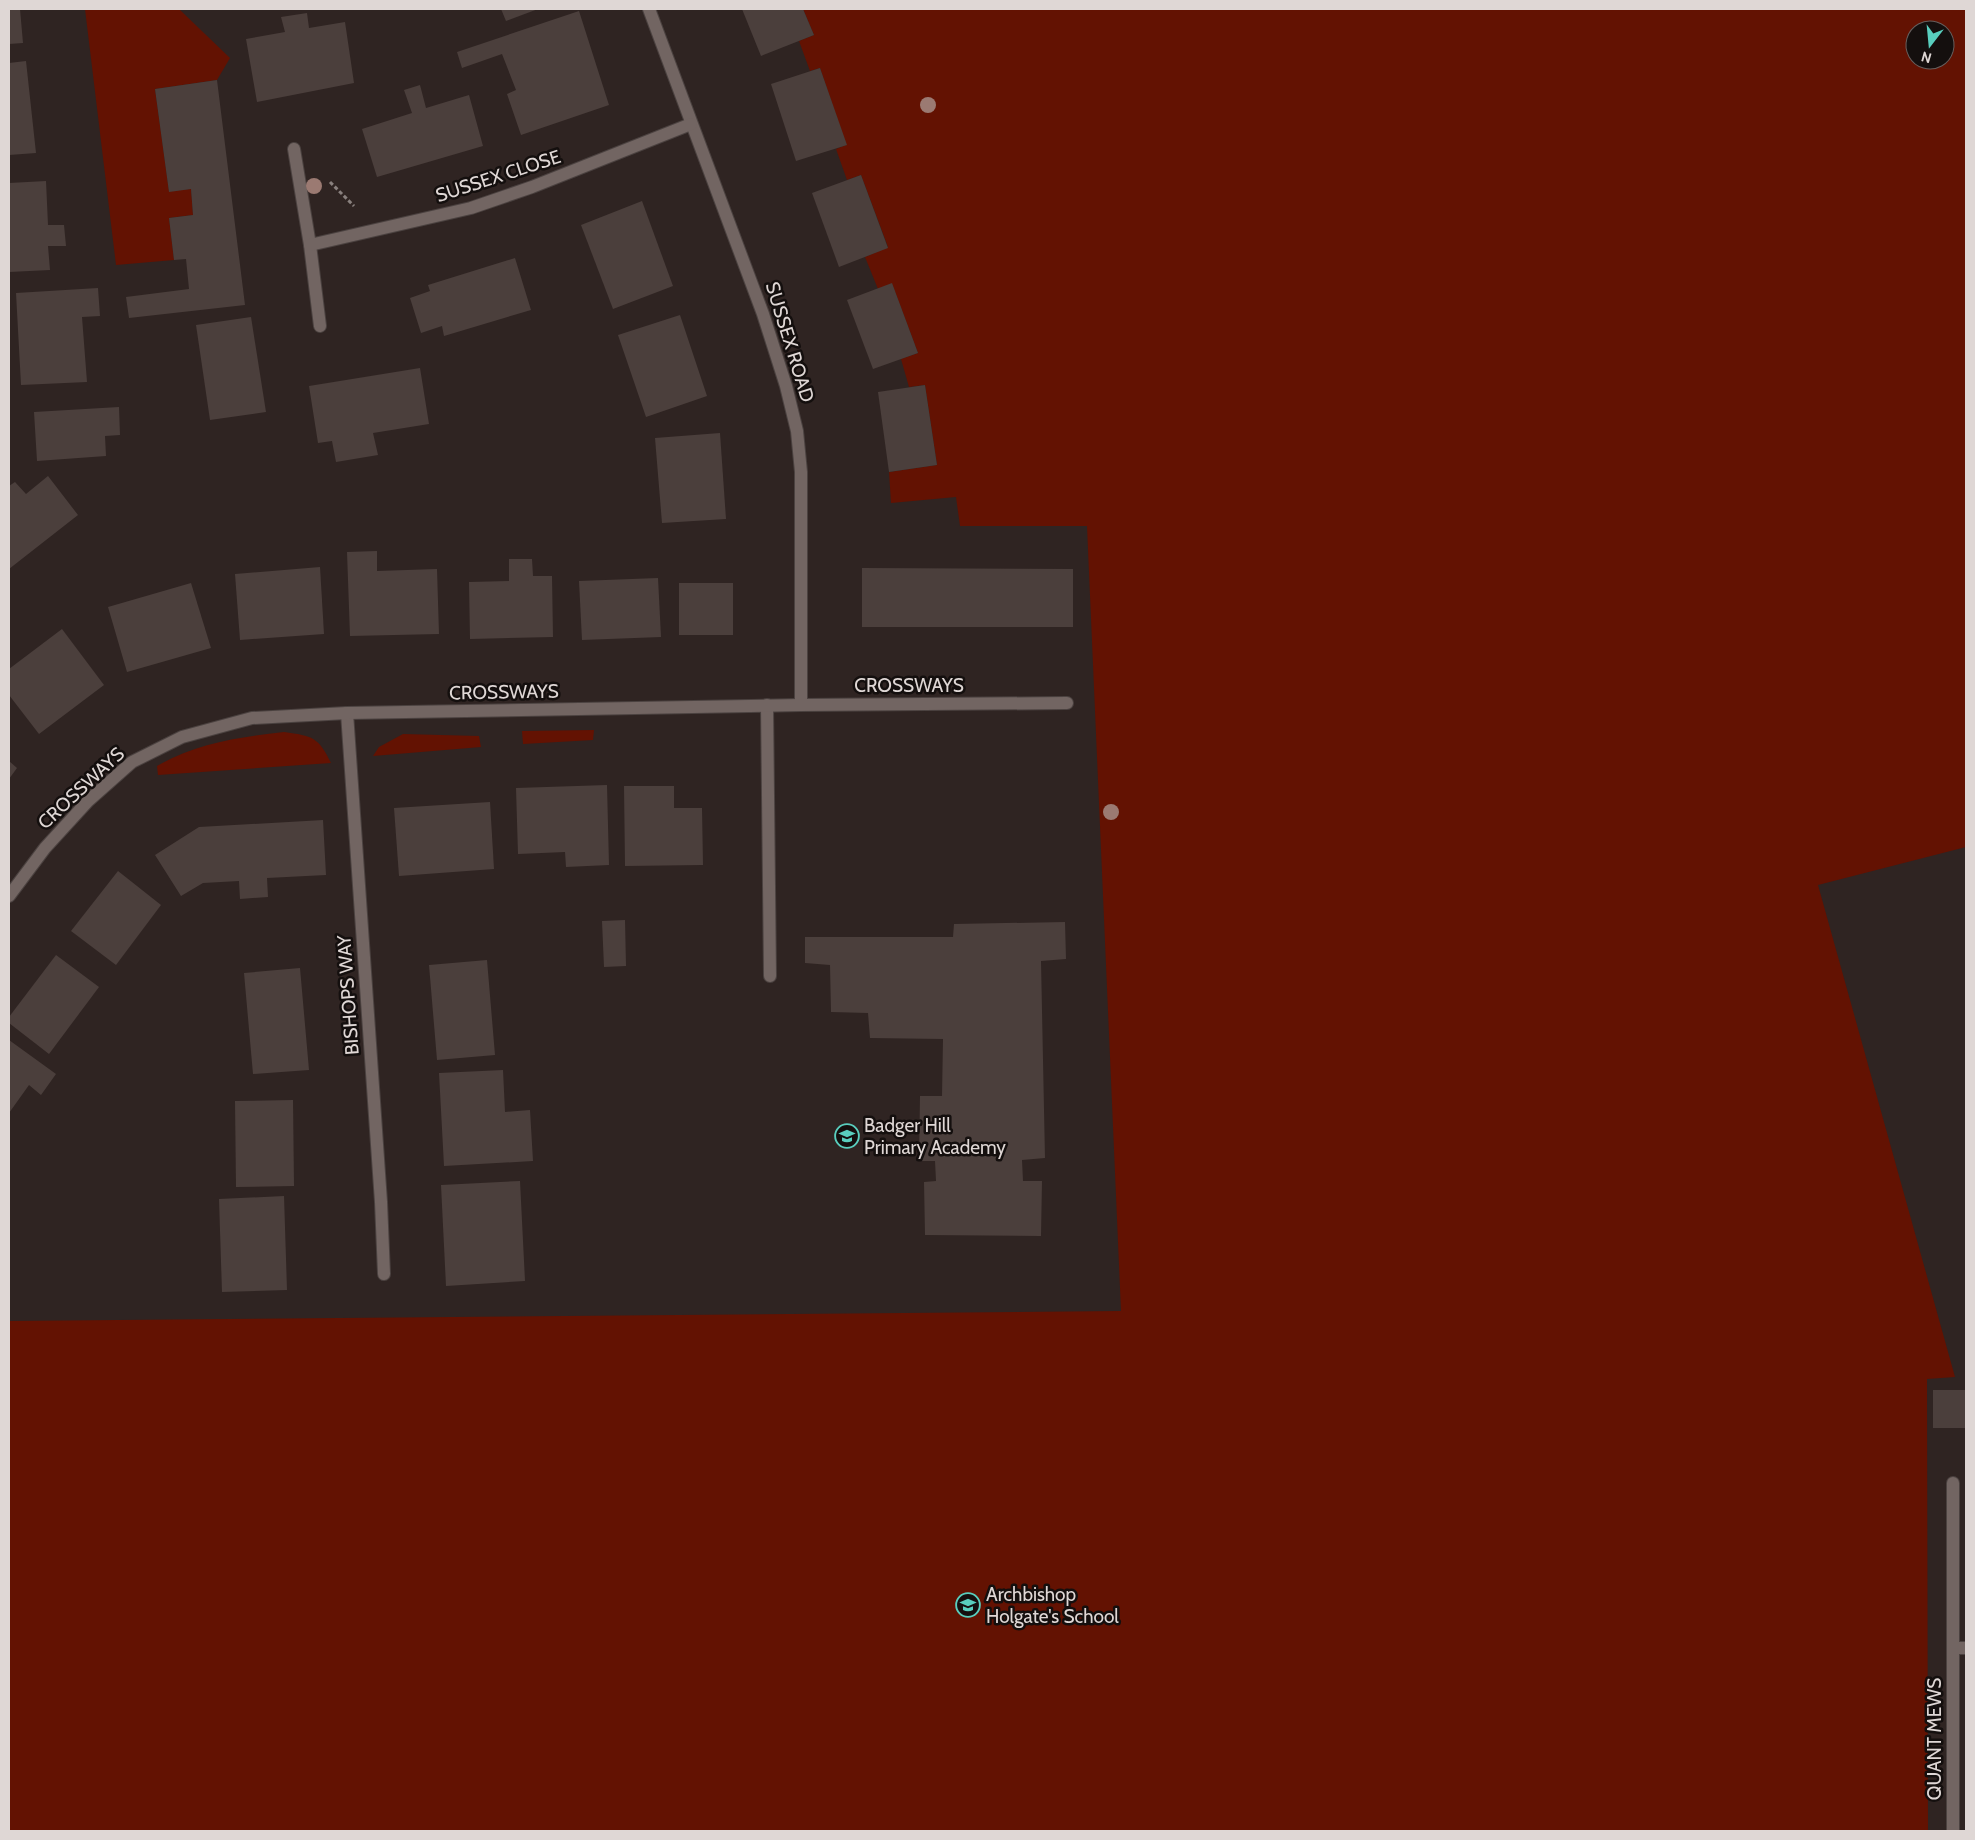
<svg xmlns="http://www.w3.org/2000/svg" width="1975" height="1840" font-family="Cabin,sans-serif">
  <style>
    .green { fill: #631202; fill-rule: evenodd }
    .building { fill: #4b3f3c }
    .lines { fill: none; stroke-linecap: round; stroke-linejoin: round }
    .minor-casing { stroke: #4b4240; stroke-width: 14 }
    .path { stroke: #89807e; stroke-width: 3; stroke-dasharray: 4 2.5; stroke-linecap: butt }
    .minor { stroke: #726562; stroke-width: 12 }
    .tree { fill: #9b7a72 }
    .labels { text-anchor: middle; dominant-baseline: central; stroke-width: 5; stroke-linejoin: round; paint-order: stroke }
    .street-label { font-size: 19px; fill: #dfd7d5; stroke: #140f0e }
    .poi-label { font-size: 19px; fill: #dfd7d5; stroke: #140f0e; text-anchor: start }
  </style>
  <rect width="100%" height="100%" fill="#2f2422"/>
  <!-- green -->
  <g class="green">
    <polygon points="85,9 179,9 230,58 217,80 155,89 169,191 191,189 193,215 169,218 174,260 116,265"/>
    <path d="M803 9H1966V847L1818 885 1955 1377 1927 1379 1928 1831H9V1321L1121 1311 1087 526H960L956 497 891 503 889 472 937 465 925 385 909 387 901 359 918 353 892 284 878 289 865 257 888 247 861 175 847 180 836 149 846 145 820 68 810 71 799 41 814 35ZM1915 30H1945V60H1915Z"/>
    <polygon points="594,730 593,740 523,744 522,731"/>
    <path d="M284 732C313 736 318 737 331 763L158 775 157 766C196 743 240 737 284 732Z"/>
    <polygon points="403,734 479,736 481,747 373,756 379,747"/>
  </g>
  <!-- building -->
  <g class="building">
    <polygon points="9,9 20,9 23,43 9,44"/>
    <polygon points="501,9 538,9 506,21"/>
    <polygon points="742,9 803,9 814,35 761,56"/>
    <polygon points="579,11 609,105 521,135 507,94 516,90 502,54 462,68 457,52"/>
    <polygon points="307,13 309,28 345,22 354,83 257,102 246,39 285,32 281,17"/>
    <polygon points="26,61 36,153 9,155 9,63"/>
    <polygon points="820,68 847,145 796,161 771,84"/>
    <polygon points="217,80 245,305 129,318 126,297 189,289 186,259 174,260 169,218 193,215 191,189 169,192 155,89"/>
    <polygon points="420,85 426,108 469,95 483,146 377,177 362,129 412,113 404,90"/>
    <polygon points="861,175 888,248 839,267 812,193"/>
    <polygon points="46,181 48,225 64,225 66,246 48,246 50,270 9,272 9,183"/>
    <polygon points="642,201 673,286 613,309 581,225"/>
    <polygon points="515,258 531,310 444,336 442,326 421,333 410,298 430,291 428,285"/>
    <polygon points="892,283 918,353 873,369 847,300"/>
    <polygon points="98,288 100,316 82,317 87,382 21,385 16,293"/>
    <polygon points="680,315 707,396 646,417 618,335"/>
    <polygon points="251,317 266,412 210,420 196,325"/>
    <polygon points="420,368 429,424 373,433 378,455 336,462 332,441 318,443 309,386"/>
    <polygon points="925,385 937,465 889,472 878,392"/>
    <polygon points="119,407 120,435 105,436 106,456 37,461 34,412"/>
    <polygon points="720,433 726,519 662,523 655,438"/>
    <polygon points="48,476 78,515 9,569 9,486 15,482 26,494"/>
    <polygon points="377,551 377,571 437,569 439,634 350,636 347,552"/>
    <polygon points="509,559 532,559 533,576 552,576 553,637 470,639 469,582 509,581"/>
    <polygon points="320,567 324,634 240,640 235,574"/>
    <polygon points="862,568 1073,569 1073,627 862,627"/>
    <polygon points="658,578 661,637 582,640 579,581"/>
    <polygon points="191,583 211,648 127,672 108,607"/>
    <rect x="679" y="583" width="54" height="52"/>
    <polygon points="62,629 104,685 39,734 9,695 9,669"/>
    <polygon points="9,761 17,768 9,779"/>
    <polygon points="607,785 609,865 566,867 565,852 518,854 516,788"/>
    <polygon points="624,786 674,786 674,808 702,808 703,865 625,866"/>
    <polygon points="490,802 494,869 399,876 394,808"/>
    <polygon points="323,820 326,875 267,878 268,897 240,899 239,881 203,883 181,896 155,855 199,827"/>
    <polygon points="118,871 161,905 116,965 71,931"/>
    <polygon points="625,920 626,966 604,967 602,921"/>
    <polygon points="1065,922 1066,959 1041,961 1045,1158 1022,1160 1023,1181 1042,1181 1041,1236 925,1235 924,1182 936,1181 935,1161 919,1161 920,1096 942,1096 943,1039 870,1038 868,1013 831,1012 830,965 805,963 805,937 953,937 954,924"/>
    <polygon points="56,955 99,987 49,1054 9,1023 9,1017"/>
    <polygon points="487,960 495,1055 437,1060 429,965"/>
    <polygon points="300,968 309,1070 253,1074 244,973"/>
    <polygon points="9,1040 56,1074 41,1095 29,1085 9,1113"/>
    <polygon points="503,1070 505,1112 530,1110 533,1161 444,1166 439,1073"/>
    <polygon points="293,1100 294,1186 236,1187 235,1101"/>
    <polygon points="520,1181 525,1281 446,1286 441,1185"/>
    <polygon points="284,1196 287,1290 222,1292 219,1199"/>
    <rect x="1933" y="1390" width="33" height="38"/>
  </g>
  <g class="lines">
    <!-- minor casing -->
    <g class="minor-casing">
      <g id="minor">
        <polyline points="649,9 763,314 786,386 797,431 801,472 801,705"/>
        <polyline points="294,149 310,245 320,326"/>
        <polyline points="310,245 471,208 532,187 691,124"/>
        <polyline points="767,705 770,976"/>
        <polyline points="347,713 381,1202 384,1274"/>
        <polyline points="9,896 45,848 88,801 132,762 182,737 252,718 347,713 801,705 1067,703"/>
        <polyline points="1954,1648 1966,1648"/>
        <polyline points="1953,1831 1953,1483"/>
      </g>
    </g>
    <!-- path -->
    <polyline class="path" points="330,182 354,206"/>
    <!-- minor -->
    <use href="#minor" class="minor"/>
  </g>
  <!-- trees -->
  <g class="tree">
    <circle cx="928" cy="105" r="8"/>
    <circle cx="314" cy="186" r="8"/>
    <circle cx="1111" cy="812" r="8"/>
  </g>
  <!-- icons -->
  <defs>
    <g id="school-ring" transform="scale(1.25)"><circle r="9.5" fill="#140f0e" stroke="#59cebe" stroke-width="1.5"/><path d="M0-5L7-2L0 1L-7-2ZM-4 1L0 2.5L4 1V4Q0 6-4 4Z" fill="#59cebe"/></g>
  </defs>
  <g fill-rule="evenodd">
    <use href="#school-ring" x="847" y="1136"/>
    <use href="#school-ring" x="968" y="1605"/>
  </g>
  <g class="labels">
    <!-- street labels -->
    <g class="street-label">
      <text transform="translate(498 176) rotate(-18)">SUSSEX CLOSE</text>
      <text transform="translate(790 342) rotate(73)">SUSSEX ROAD</text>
      <text x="909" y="685">CROSSWAYS</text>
      <text transform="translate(504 692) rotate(-1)">CROSSWAYS</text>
      <text transform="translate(81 788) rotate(-43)">CROSSWAYS</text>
      <text transform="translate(348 995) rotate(-94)">BISHOPS WAY</text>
      <text transform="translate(1934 1739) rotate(-90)">QUANT MEWS</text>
    </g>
    <!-- poi labels -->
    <g class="poi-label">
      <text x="864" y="1125">Badger Hill<tspan x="864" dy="22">Primary Academy</tspan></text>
      <text x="986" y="1594">Archbishop<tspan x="986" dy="22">Holgate's School</tspan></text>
    </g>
  </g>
  <!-- border -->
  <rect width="1975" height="1840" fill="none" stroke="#dfd7d5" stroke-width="20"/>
  <!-- north arrow -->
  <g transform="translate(1930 45) rotate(196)"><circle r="24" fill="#140f0e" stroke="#655f5e"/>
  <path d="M0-4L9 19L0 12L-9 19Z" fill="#59cebe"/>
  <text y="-8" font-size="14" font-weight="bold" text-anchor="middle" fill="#dfd7d5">N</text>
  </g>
</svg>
